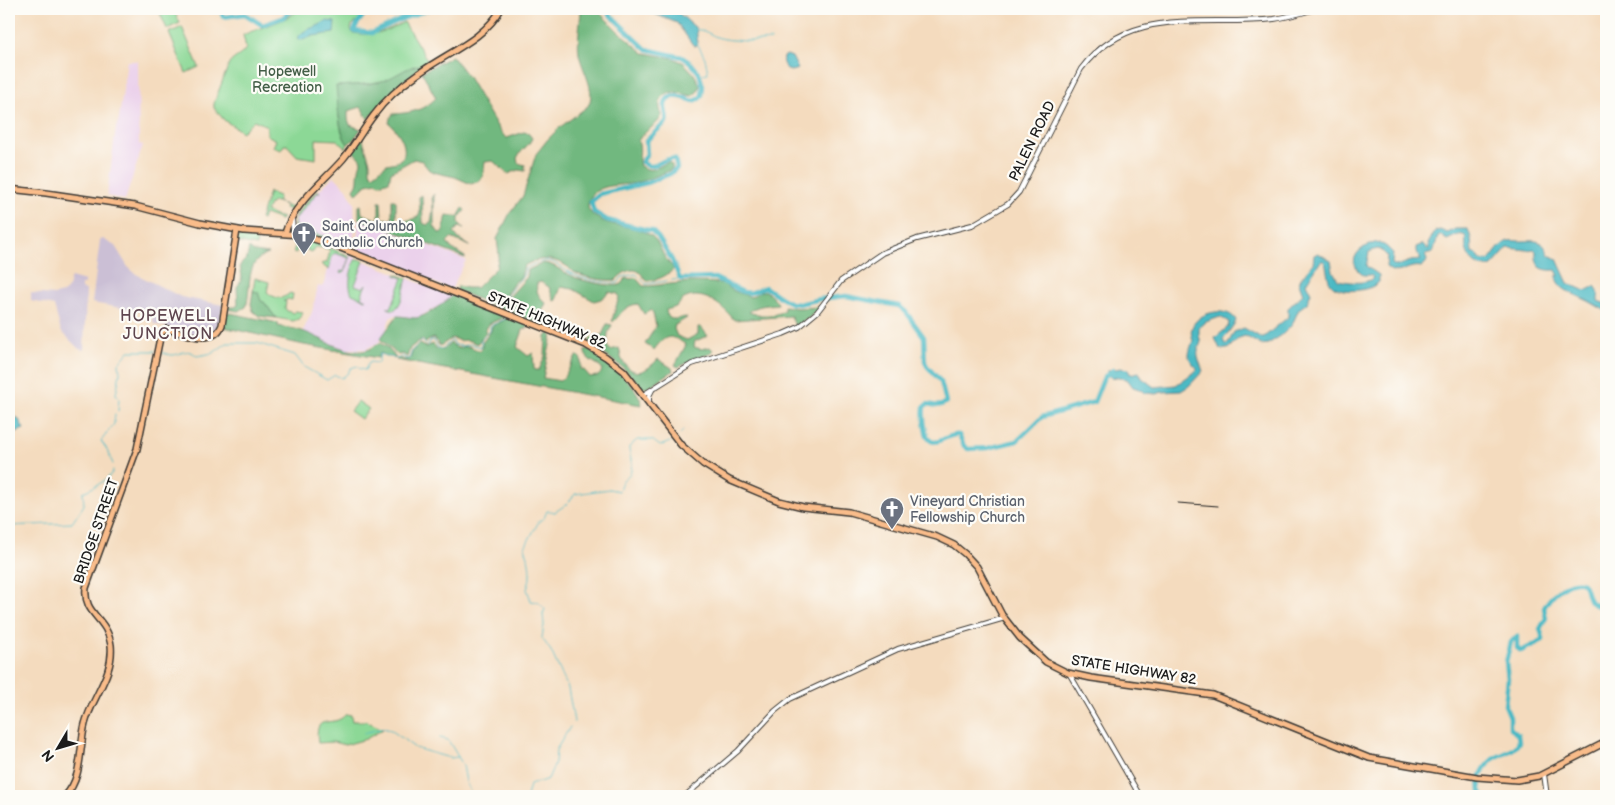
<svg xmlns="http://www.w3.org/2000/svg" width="1615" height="805" font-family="'Balsamiq Sans',sans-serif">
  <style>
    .built { fill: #ebd1eb }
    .industrial { fill: #cbbfd5 }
    .green { fill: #8cd896; stroke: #547a59 }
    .forest { fill: #71b87f; stroke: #466a4e }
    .water { fill: #4bb9c4; stroke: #346a70 }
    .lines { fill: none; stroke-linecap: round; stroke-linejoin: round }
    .stream { stroke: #4bb9c4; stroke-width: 1 }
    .river { stroke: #4bb9c4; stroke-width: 4.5 }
    .minor-casing { stroke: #3c3934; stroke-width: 6 }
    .major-casing { stroke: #3c3934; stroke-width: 8 }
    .minor { stroke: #fff; stroke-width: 4 }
    .major { stroke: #f9bc8a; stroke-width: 5 }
    .rail { stroke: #1c1c1c; stroke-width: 1 }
    .labels { text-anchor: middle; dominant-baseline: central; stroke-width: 4.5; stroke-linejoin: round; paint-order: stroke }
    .park-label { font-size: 14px; fill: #435e47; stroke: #fdfcf7 }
    .street-label { font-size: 14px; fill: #1c1c1c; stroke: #fdfcf7 }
    .worship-label { font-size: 14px; fill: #5b616d; stroke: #fdfcf7; text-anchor: start }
    .quarter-label { font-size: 16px; letter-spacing: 1px; fill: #5e454e; stroke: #fdfcf7 }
  </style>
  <rect width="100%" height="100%" fill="#fdfcf7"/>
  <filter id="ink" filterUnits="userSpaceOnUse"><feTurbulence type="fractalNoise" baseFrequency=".02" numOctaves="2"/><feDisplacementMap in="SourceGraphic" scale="10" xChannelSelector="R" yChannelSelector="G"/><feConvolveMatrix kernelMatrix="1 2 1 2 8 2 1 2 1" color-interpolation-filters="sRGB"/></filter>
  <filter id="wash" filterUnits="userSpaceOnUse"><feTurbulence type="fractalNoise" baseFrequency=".0096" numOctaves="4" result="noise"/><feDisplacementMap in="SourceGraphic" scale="20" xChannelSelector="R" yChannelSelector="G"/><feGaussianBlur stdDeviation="1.12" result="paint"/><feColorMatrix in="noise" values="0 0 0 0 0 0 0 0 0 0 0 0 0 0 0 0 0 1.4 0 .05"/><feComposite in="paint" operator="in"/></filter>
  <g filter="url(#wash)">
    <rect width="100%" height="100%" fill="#f4dbbe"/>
    <!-- built -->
    <g class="built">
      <polygon points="127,61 138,61 139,144 143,145 125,200 107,196 116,128 119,119"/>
      <polygon points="334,176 347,189 354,203 355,228 353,244 351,249 295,228 294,219 315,194"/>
      <polygon points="358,219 466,260 452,288 450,289 357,252"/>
      <polygon points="332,248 414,281 452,295 447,301 421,316 415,318 396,315 390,318 385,333 379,342 366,349 346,349 323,341 303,331 312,312 318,286 322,287 325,283"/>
    </g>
    <!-- industrial -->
    <g class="industrial">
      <polygon points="103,239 115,246 128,267 136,274 181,297 223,305 217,331 208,336 191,333 154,324 151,313 92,303 100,240"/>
      <polygon points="71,277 85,281 84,284 81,285 81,289 86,290 84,350 79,349 61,331 54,306 31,301 31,293 54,295 63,293 67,290"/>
    </g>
    <!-- green -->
    <g class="green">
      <polygon points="158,9 173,9 180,23 167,29"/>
      <path d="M300 9H364L360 19 352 25 351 30 353 33C374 37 386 31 404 22L429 63 421 67 418 65C404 69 393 80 377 82 364 85 350 85 337 87 338 102 338 133 348 144L346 148 337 140 316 139V159L297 156 287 145H284L281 150 273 147 276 140 267 135V126L254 120 242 132 224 120 214 108V103L229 64C234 57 242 56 246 48L243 35C262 26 283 23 300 9Z"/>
      <polygon points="182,27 199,67 186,73 169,33"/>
      <path d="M317 191H318L320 192H318L295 219 296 227 329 238 330 236V242C320 237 301 234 294 227 293 212 307 202 317 191Z"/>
      <polygon points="269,192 279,196 277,202 294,209 292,211 285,208 286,205 273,201 271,204 269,204 266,211 275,216 283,218 281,220 264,214 262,220 260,219"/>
      <polygon points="239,234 260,235 257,236 256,246 237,242"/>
      <polygon points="298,239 314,242 348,255 350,258 345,272 341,274 340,273 341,271 344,272 349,258 335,253 332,256 329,270 321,264 327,262 330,251 328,249 317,247 314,248 313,252 308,251 307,248 301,246 297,248 296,253 293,252"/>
      <path d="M359 259 364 261 355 285 363 288 366 284 361 297 366 300 352 294C347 284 351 270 355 260Z"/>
      <path d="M396 274 407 278C404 288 403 304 394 310L387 308H391L403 278 396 276Z"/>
      <path d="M255 278 269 282 267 292C275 299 282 300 290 293L293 294 292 300 287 299 286 301H283L286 302 285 308 287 311 294 313 295 311 303 312 299 319 293 321 276 318 264 302 260 301 255 291H253Z"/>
      <polygon points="358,401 369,409 361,419 350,411"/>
      <path d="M346 714 351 715 352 721H366L383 729 366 739 345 745 333 742 318 743C313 710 334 730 346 714Z"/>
    </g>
    <!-- forest -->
    <g class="forest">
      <path d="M584 9H596L619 32 644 53 673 58 684 63 694 74 700 85 698 91 692 96C688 95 684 94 680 93 664 89 655 101 662 115 658 126 644 130 638 141 642 151 637 157 640 166 653 174 658 166 669 162L672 165V169C665 173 649 179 640 182 624 187 596 181 589 201 586 208 590 213 596 217 613 229 634 224 650 235 660 241 660 252 667 260 669 264 672 265 674 269 665 277 658 280 647 281 644 278 641 273 638 271 630 267 620 275 616 280 603 281 585 278 574 272 568 269 572 270 568 267 553 257 538 257 524 266L521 277 514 283 504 297 510 312 458 291 457 289 458 286 467 288H476L496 268 499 255 497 239 510 213 523 196 536 154 548 139 559 128 588 106C597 91 582 70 579 54 577 40 580 25 581 11Z"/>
      <path d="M452 56 468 77 501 133 507 138 524 132 528 133 532 138C529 146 521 150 517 158L518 163 525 165V171L518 170 508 174 493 161 485 162 483 177 477 182 471 184 455 177 437 173 429 170 422 161 414 159 391 172 389 181 380 184 376 182 367 184 357 194 354 189C360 182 357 178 359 170 359 166 361 164 361 161 360 157 356 155 353 151L362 137 370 162V172L373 175 387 164 397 162 403 157C408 145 398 131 389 123L390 118 393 114C410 113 423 111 436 98L422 72Z"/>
      <path d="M418 65 421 67 397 87 368 119 361 107 348 111V119L350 125 361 129 353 140 348 144C338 133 338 102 336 86 350 85 366 85 379 82 394 78 404 68 418 65Z"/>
      <path d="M434 194V226L439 233 443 232 447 215 458 217 463 208 465 210 459 218V223L464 228 458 227 454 233 459 239 470 246 451 238 447 242 451 248 465 257V258L404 235 359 219V206L361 205 362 214 379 220V202H381L382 218 392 220V200H394L396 201V220C405 222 410 220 418 217L420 213 419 197 422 195 423 223 427 225 431 223 433 209 432 196Z"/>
      <path d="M249 248 254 252 269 254C244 260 252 287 246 307L238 311 228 309 229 307H235L238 305 237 287C245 276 241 276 240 265L247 258Z"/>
      <path d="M543 263C555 264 562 272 572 276 581 281 611 287 620 285L626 278 632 279 635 277 643 286H649L691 282 722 283 734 291 751 297 761 291H766L778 303V304C768 305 756 305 749 312 758 316 776 317 784 310V306L797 308 820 307 809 318 795 326 791 316 734 320C724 307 704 290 686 298 681 300 681 303 677 306 675 308 669 309 666 310 667 321 676 320 684 317L687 318 675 325 674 329 677 336 687 340 698 334V327H701L708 336 695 341 694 347 701 349 710 347 713 350 712 352 678 367 675 365 686 345C670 333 665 335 654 350L645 344 656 326 653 313 651 310 644 314 638 304C625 305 621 314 613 322L612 320 619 297 618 294 609 292 601 299 594 301 573 289 561 287 556 300 554 301 549 287 541 282 537 283C535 292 540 298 546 303L537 322 512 313 513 308 509 297 527 277 528 270Z"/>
      <polygon points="253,291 258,292 261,301 264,302 276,318 259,316 253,311 251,304"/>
      <path d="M453 295 506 316 489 324 486 329V332L477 344C471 341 466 339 460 341L452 338 440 346 434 338 429 340 426 343 422 339 410 348 407 357 403 354 398 355 380 339 397 316C403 316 410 318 416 318 425 317 446 302 453 295Z"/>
      <path d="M230 313 278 323V326C286 328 295 328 302 331 321 337 349 358 370 349 374 347 377 344 380 343L387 347 396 358 389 357 380 353 378 358 304 345 223 327 225 314Z"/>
      <path d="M510 317 529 325V327L523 330 517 347 528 356 533 353 534 369 536 370H539L545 356 546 337 549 333 552 335 543 378 560 381 564 377 577 355 581 359V369L584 370 590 377 598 376 601 373 602 368C596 362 584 360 585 350L588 349C607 360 636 383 642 404L641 405 396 360 400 358 404 360 410 359 413 350 420 344 426 347 433 344 437 349 443 350 451 343 457 348 468 346 480 351 482 349V343L491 331 492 326Z"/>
      <path d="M607 324 612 325 608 333 607 346 610 350 619 348C621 352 620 357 622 360 634 379 646 372 658 359L672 368 673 371 647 388H643L622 367 590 344V338L602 335Z"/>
    </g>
    <!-- water -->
    <g class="water">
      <polygon points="642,9 674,9 696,28 698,43 695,46 693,45 677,23"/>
      <path d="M326 21 335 22 334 33 313 36 303 40 297 39C304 27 316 29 326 21Z"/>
      <path d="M787 55 792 57 798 69 796 70 790 71C785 68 781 63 783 57Z"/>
      <path d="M1455 229H1468L1471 238 1472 254 1475 253 1481 260 1488 261C1495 255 1498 245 1508 241 1511 240 1517 241 1520 241 1537 241 1542 238 1549 255L1557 259 1568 283 1585 291 1595 286C1600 292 1598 294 1598 301L1606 304V311C1598 307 1591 302 1582 298 1572 293 1557 289 1556 276H1559L1556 270C1541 271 1535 267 1536 251L1534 249 1527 250 1508 248 1492 266C1474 271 1463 253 1466 237 1461 231 1453 238 1447 240L1440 235 1438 236 1433 253 1425 255 1427 260 1426 263 1421 267C1406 264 1399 279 1386 267L1387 256 1381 250 1377 249 1369 252 1366 266 1379 275V282C1370 292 1339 294 1331 284 1326 277 1328 268 1324 261H1321L1306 283 1311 293 1307 303 1299 309 1292 325 1282 335 1268 344 1261 345 1245 336 1239 338 1228 349H1220L1215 338 1228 327 1229 322 1220 317 1206 322 1199 328V336L1201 342C1195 356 1198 357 1203 371L1189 386 1181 391 1162 392 1157 394 1145 393 1142 390 1133 387 1127 379 1110 377 1108 370 1121 368 1128 369 1130 374 1139 372 1142 378 1154 387 1176 385 1197 370V368C1185 357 1189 354 1193 340 1182 316 1225 302 1236 320L1235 323 1223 340 1225 344H1228L1234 332 1244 328 1260 337H1264L1288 317V308L1303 294 1299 283 1301 278 1313 263 1314 255 1318 253 1331 261 1333 271 1338 280C1348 282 1365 285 1373 278L1371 275H1363L1358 271 1354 262C1355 250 1368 244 1379 242L1387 247 1393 253 1392 264C1399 267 1401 264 1408 262 1412 260 1416 261 1421 260L1416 252V247L1423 244 1427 249H1429L1428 244 1435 231 1440 230 1448 233Z"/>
      <polygon points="9,416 18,418 24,429 9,435"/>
    </g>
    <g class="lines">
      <!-- stream -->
      <g class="stream">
        <path d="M694 30C704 28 711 36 720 38 731 41 760 42 771 40"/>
        <polyline points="697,43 705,58 708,73 702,74 700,78"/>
        <path d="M510 313C512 306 505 299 509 293 514 283 524 280 525 269 531 265 540 261 547 261 557 262 564 270 572 274 585 280 603 283 618 283L622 277 636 274 646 284 680 279"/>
        <path d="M160 352C163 353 169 355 173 355 183 354 187 347 197 356L213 353 227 343H257L295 355 304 367 327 380 335 375 342 378 347 374 351 368 357 366 360 369 365 370 369 362 378 363 380 354 397 359 403 356 404 358 409 359 412 350 422 341 428 346 430 341 434 340 438 348 442 349 452 340 455 345 462 346 470 344 481 347V340L490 331V326L509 317"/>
        <polyline points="118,411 119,398 116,394 120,373 119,363 129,351 155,351"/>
        <polyline points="680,434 683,431"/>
        <polyline points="113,464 106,448 101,441 114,424 115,414"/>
        <path d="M9 526 72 523 84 505 83 492C92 488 112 479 113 470"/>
        <path d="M574 722 568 688 551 651 542 638 544 625 543 614 545 609 538 602 531 601 527 589C533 576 529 560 525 547L539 521 544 518 547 511 555 512 567 504 575 494 609 489 619 491C620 487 621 482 624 479 628 475 627 478 630 473 634 464 629 456 629 447L637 440H652L660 446 670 442"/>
        <polyline points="364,733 383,728 391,730 415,748 450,758 458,757"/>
        <polyline points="440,738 448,740 463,765 466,782 472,796"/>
        <polyline points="527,796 530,785 548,779 555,763 556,750 570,727"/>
      </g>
      <!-- river -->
      <g class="river">
        <polyline points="220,9 223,17 245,14 262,25 282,18 294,9"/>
        <path d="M367 9C364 17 356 23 354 31L372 33 404 18 430 9"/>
        <path d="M604 9 646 49 682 57 691 63 699 73 703 86 702 95 699 99 694 101C687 99 666 90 665 105 664 111 668 115 666 122L646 141 647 154 642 162C656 173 659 157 675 159L677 168 670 174 647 183 600 194 591 202 594 212 607 220 652 231 658 237 672 260 680 279 715 278 743 292 750 293 765 287 783 299 791 303 799 304 820 299 846 296 899 306 906 312 924 337 925 362 927 366 941 382 946 402C940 408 934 405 927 404L924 407C923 416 924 424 926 432 931 454 947 432 959 435L964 446 968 449 988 448 1017 441 1042 417 1094 402 1104 377 1113 370"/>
        <path d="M1483 796C1475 784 1482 768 1492 760 1502 752 1513 754 1519 742L1518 735 1510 728V717L1505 705 1508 679 1506 662 1511 642 1517 636V648L1521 651 1543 640V638L1540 629 1546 618 1544 608C1550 596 1569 577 1583 583 1589 591 1585 604 1599 606L1604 601 1606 582"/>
      </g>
    </g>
  </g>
  <g filter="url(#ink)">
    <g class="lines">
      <!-- minor casing -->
      <g class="minor-casing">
        <g id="minor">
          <polyline points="292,219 293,229 301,235"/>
          <path d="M643 395 692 364 783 334 799 327 817 312 841 281 882 253 917 239 972 225 1008 204 1019 192 1081 69C1130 4 1204 27 1274 19 1288 17 1302 13 1315 9"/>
          <polyline points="649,404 649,396 652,390"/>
          <polyline points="1069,673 1140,796"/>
          <polyline points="1544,774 1547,796"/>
          <polyline points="685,796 738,751 775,711 790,699 898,649 1005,618"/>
        </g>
      </g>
      <!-- major casing -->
      <g class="major-casing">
        <g id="major">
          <polyline points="9,189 46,193 135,206 200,223 244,231 301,235 333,245 586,345 606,357 624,371 681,445 703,464 729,480 779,501 803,507 849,512 937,537 954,545 965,554 977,567 1002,615 1020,638 1046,662 1068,673 1091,678 1213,695 1369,758 1477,777 1517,780 1539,776 1606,742"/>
          <path d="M285 233C294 203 323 182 343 159 355 145 363 129 374 115 385 100 402 85 418 74 446 53 484 40 501 9"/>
          <path d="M65 796C83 778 79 747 85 724 92 697 114 675 111 645 107 617 83 615 86 588L137 449 161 333 167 329C183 333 214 347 222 325L237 230"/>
        </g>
      </g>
      <!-- minor -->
      <use href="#minor" class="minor"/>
      <!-- major -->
      <use href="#major" class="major"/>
      <!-- rail -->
      <polyline class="rail" points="1178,503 1218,506"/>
    </g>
  </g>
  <!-- icons -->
  <defs>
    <g id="church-pin" transform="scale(1.25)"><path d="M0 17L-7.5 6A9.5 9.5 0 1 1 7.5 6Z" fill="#6b7280" stroke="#fdfcf7"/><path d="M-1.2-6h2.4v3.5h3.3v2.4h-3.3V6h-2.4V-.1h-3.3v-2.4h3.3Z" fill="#fff"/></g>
  </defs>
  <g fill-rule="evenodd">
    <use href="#church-pin" x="304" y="234"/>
    <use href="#church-pin" x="892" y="509"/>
  </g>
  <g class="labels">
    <!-- park labels -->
    <g class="park-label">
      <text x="287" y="71">Hopewell<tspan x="287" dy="16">Recreation</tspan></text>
    </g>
    <!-- street labels -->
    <g class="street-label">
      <text transform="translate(1032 141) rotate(-64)">PALEN ROAD</text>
      <text transform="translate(547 320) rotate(23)">STATE HIGHWAY 82</text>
      <text transform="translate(96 531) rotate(-71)">BRIDGE STREET</text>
      <text transform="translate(1134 670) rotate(9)">STATE HIGHWAY 82</text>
    </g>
    <!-- worship labels -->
    <g class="worship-label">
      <text x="322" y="226">Saint Columba<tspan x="322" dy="16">Catholic Church</tspan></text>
      <text x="910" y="501">Vineyard Christian<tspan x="910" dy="16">Fellowship Church</tspan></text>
    </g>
    <!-- quarter labels -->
    <g class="quarter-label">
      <text x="168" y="316">HOPEWELL<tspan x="168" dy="18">JUNCTION</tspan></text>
    </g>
  </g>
  <!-- margin -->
  <rect width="1615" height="805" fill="none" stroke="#fdfcf7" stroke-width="30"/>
  <!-- north arrow -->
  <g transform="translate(58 748) rotate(232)" stroke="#fdfcf7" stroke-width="4" paint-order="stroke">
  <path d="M0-4L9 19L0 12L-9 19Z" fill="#1c1c1c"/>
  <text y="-8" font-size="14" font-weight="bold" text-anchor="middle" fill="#1c1c1c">N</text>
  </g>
</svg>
